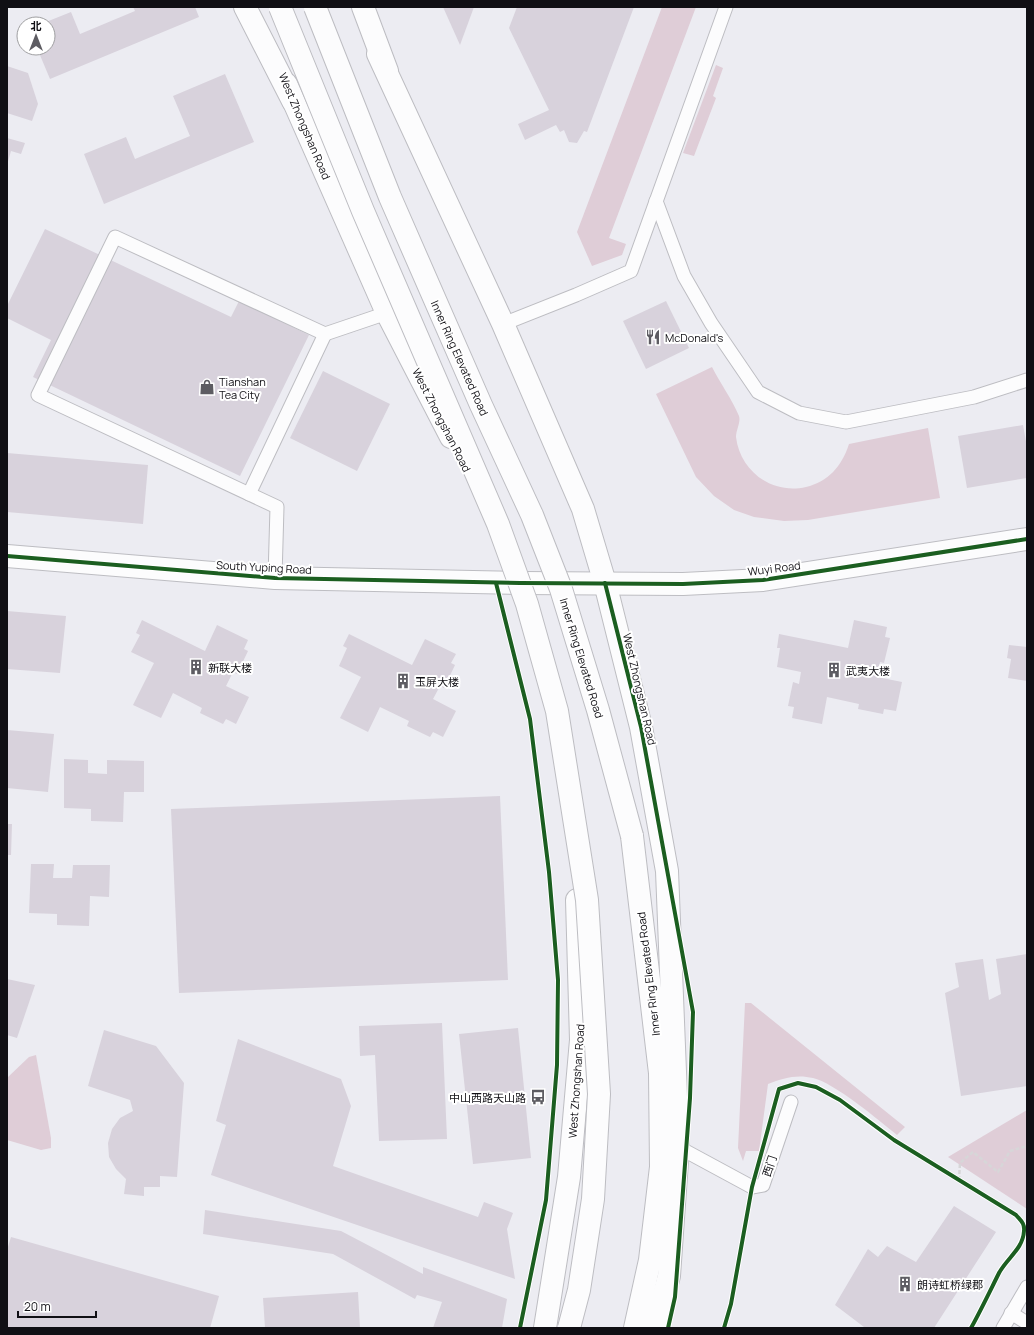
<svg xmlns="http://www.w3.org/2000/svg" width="1034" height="1335" font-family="Manrope,'Noto Sans SC',sans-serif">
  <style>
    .green { fill: #dfcdd7 }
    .building { fill: #d8d2dc }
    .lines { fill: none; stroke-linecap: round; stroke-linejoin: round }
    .lane-casing { stroke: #bdbdc2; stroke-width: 15 }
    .secondary-casing { stroke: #bdbdc2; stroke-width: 24 }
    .primary-casing { stroke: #bdbdc2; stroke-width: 24 }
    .highway-casing { stroke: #bdbdc2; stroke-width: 24 }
    .path { stroke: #d7d6d8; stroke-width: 2.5; stroke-dasharray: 4 2; stroke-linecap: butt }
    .lane { stroke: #fcfcfd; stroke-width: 13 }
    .secondary { stroke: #fcfcfd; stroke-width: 22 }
    .primary { stroke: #fcfcfd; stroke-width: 22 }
    .highway { stroke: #fcfcfd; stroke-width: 22 }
    .highway-bridge-casing { stroke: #bdbdc2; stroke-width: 24; stroke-linecap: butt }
    .highway-bridge { stroke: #fcfcfd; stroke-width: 22 }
    .cycleway-casing { stroke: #fff; stroke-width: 6 }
    .cycleway { stroke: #1b5e20; stroke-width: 4 }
    .labels { text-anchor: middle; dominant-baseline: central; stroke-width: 4; stroke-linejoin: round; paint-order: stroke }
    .street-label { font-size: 11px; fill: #100f14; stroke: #fff }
    .poi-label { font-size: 11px; fill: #100f14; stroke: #fff; text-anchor: start }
  </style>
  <rect width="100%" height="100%" fill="#ececf2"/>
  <!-- green -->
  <g class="green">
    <polygon points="662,7 696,7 609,238 626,244 622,255 592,266 577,232"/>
    <polygon points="716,65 723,68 713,96 716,98 694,156 683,153"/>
    <path d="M712 367C720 383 732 399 739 416 741 422 736 430 736 437 740 471 772 495 806 487 828 482 842 466 849 444L928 428 940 498 808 520 784 521 754 517 734 510 714 496 696 477 656 394Z"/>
    <path d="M745 1003H751L905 1127 897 1135C880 1121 833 1082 813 1078 797 1074 783 1078 768 1084L759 1151H746L743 1161 738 1148Z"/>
    <polygon points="36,1055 51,1138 51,1148 41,1150 7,1140 7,1078 29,1057"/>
    <polygon points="1027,1110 1027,1209 948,1157"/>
  </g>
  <!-- building -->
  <g class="building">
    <polygon points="133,7 195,7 199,17 50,79 37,48 48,48 48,24 41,24 71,12 80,34 135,11"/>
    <polygon points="443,7 474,7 460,45"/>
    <polygon points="517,7 634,7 587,132 584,131 577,143 569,142 564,130 560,132 556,125 525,140 518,124 549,110 509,28"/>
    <polygon points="7,66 28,73 38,104 32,121 7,113"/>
    <polygon points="225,74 254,142 104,204 84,154 126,137 135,159 190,136 173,96"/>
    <polygon points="7,138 25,143 21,154 11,151 7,165"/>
    <polygon points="45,229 231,317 239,301 309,335 240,476 33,377 51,340 7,318 7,306"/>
    <polygon points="666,301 689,348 646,369 623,321"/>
    <polygon points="323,371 390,404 357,471 290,438"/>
    <polygon points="1023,425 1027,447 1027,478 967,488 958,436"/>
    <polygon points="7,453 148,465 143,524 7,512"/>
    <polygon points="7,611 66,616 60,673 7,669"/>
    <polygon points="142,620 205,651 217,625 248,640 244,649 248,651 237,674 233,672 226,686 249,697 236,724 226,719 223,724 200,713 202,708 173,693 161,718 133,705 154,663 131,652 140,635 136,633"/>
    <polygon points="854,620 887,627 885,637 890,638 884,663 880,662 877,677 902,682 896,711 884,709 883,714 858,709 859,704 827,697 822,724 792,718 794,707 788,706 793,682 799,684 801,672 777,667 780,648 777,648 779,634 848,648"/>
    <polygon points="349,634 412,665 425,639 456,654 451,663 455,665 444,688 440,686 433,699 456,711 443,737 433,732 430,737 407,726 409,721 380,707 368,732 340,718 361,677 339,666 347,648 343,646"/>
    <polygon points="1009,645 1027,647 1027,681 1008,678 1011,659 1007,658"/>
    <polygon points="7,730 54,734 48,792 7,788"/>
    <polygon points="64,759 88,760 88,773 107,774 107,760 144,761 144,792 124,792 123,822 91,821 91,809 64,808"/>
    <polygon points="500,796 508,980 179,993 171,809"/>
    <polygon points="7,824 12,824 11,855 7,855"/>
    <polygon points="31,864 54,864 53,878 72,878 73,865 110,865 109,897 90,896 89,926 57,925 57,914 29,913"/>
    <polygon points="1027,954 1027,1086 961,1096 945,993 959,987 955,963 983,959 989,1000 1001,994 996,959"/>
    <polygon points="7,979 35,985 17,1038 7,1035"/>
    <polygon points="442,1023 447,1139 379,1141 375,1055 360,1056 359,1026"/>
    <polygon points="518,1028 531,1158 473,1164 459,1034"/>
    <polygon points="104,1030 156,1046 184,1083 177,1177 160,1176 160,1187 144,1187 144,1196 124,1194 126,1179 116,1169 109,1157 108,1143 112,1129 120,1118 133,1111 130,1100 88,1086"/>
    <polygon points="238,1039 341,1079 351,1106 333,1166 478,1217 484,1202 513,1213 507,1229 515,1279 211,1175 226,1125 216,1121"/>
    <polygon points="954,1206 996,1232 934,1328 863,1328 864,1327 835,1305 868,1249 878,1257 887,1246 916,1262"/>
    <polygon points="205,1210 341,1231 423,1274 423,1267 507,1299 502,1328 433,1328 442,1302 417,1295 415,1299 333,1254 203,1234"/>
    <polygon points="11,1237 219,1296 210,1328 7,1328 7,1250"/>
    <polygon points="358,1292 360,1328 265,1328 263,1298"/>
  </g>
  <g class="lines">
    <!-- lane casing -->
    <g class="lane-casing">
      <g id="lane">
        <polyline points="656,201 684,276 711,323 758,392 799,413 846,422 974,397 1027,380"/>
        <polyline points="503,324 576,295 631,271 726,7"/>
        <polyline points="249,494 325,334"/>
        <polyline points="275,578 277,507 38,395 115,237 325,334 387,313"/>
        <polyline points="678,1147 752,1187 763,1185 791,1102"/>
        <polyline points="1011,1313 1027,1323"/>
        <polyline points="1003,1328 1027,1287"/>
      </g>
    </g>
    <!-- secondary casing -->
    <g class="secondary-casing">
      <polyline id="secondary" points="7,556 275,578 520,583 683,584 763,580 1027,539"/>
    </g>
    <!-- primary casing -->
    <g class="primary-casing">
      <g id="primary">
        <polyline points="378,54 503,324 583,509 605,583 641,727 667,871 678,1147 669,1276 655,1328"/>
        <polyline points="286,84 387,313 451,437"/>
        <polyline points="545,1328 569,1177 581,1040 577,900"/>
      </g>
    </g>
    <!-- highway casing -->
    <g class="highway-casing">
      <g id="highway">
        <polyline points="245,7 293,101"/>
        <polyline points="363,7 387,71"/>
        <polyline points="632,836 660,1073 661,1167 650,1260 635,1328"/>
      </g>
    </g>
    <!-- path -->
    <polyline class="path" points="959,1180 960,1163 973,1152 998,1172 1010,1151 1027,1146"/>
    <!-- lane -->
    <use href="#lane" class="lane"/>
    <!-- secondary -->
    <use href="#secondary" class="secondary"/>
    <!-- primary -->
    <use href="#primary" class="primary"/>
    <!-- highway -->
    <use href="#highway" class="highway"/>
    <!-- highway-bridge casing -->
    <g class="highway-bridge-casing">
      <g id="highway-bridge">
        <polyline points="280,7 363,211 498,524 527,604 557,711 587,900 599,1094 593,1199 579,1290 569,1328"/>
        <polyline points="315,7 390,197 481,405 532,515 561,589 598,710 632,836"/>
      </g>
    </g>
    <!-- highway-bridge -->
    <use href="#highway-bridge" class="highway-bridge"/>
    <!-- cycleway casing -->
    <g class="cycleway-casing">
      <g id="cycleway">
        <polyline points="7,556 275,578 520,583 683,584 763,580 1027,539"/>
        <polyline points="496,583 530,719 549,872 558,980 557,1065 546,1200 520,1328"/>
        <polyline points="605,583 641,727 693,1012 690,1098 675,1297 668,1328"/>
        <path d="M724 1328 731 1304 752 1187 779 1089 798 1083 816 1087 840 1100 894 1140 1016 1215C1020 1220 1025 1223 1024 1231 1023 1249 1007 1258 999 1273 990 1291 981 1310 971 1328"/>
      </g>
    </g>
    <!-- cycleway -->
    <use href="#cycleway" class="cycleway"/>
  </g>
  <!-- icons -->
  <defs>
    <g id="restaurant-bare" transform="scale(1.2)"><path d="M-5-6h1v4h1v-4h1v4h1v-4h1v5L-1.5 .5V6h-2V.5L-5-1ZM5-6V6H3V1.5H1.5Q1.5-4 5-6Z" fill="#5d5c62" stroke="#fff" stroke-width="2.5" paint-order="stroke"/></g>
    <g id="shop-bare" transform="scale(1.2)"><path d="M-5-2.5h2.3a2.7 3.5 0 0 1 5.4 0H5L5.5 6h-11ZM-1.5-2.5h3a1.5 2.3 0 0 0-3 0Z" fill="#5d5c62" stroke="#fff" stroke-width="2.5" paint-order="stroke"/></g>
    <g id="building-bare" transform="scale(1.2)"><path d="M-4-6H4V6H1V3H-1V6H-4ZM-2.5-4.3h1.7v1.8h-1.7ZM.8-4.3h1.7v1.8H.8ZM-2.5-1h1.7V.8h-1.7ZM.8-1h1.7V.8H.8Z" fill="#5d5c62" stroke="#fff" stroke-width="2.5" paint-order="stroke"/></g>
    <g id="bus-bare" transform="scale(1.2)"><path d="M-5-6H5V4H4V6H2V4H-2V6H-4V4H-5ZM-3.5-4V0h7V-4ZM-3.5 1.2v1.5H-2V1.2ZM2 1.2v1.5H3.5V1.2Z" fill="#5d5c62" stroke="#fff" stroke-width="2.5" paint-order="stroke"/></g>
  </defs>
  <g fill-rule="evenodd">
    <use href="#restaurant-bare" x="653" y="337"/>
    <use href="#shop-bare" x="207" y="387"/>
    <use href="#building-bare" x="196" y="667"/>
    <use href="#building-bare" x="834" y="670"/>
    <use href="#building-bare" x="403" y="681"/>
    <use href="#bus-bare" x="538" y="1097"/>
    <use href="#building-bare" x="905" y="1284"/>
  </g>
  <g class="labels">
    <!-- street labels -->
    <g class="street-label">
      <text transform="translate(305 126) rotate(67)">West Zhongshan Road</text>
      <text transform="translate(460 358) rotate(66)">Inner Ring Elevated Road</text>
      <text transform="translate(442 420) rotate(63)">West Zhongshan Road</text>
      <text transform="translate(264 567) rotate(3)">South Yuping Road</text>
      <text transform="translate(774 568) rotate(-7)">Wuyi Road</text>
      <text transform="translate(582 658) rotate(73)">Inner Ring Elevated Road</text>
      <text transform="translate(640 689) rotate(77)">West Zhongshan Road</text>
      <text transform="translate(648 974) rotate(-97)">Inner Ring Elevated Road</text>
      <text transform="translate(576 1081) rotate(-86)">West Zhongshan Road</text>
      <text transform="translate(769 1166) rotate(-71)">西门</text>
    </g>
    <!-- poi labels -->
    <g class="poi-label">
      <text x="665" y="337">McDonald's</text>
      <text x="219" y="381">Tianshan<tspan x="219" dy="13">Tea City</tspan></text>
      <text x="208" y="667">新联大楼</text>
      <text x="846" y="670">武夷大楼</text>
      <text x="415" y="681">玉屏大楼</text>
      <text x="526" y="1097" text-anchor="end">中山西路天山路</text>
      <text x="917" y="1284">朗诗虹桥绿郡</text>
    </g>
  </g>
  <!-- border -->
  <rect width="1034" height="1335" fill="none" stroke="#100f14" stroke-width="16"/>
  <!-- north arrow -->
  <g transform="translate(36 36)"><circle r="19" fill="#ffffff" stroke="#9f9fa1"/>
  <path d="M0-3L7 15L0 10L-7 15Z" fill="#5d5c62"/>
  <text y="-6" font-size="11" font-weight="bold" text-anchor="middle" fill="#100f14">北</text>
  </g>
  <!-- scale -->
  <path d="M18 1311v6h78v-6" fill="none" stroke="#100f14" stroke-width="2"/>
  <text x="24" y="1311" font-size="12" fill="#100f14" stroke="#ffffff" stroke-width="3" paint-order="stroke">20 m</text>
</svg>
